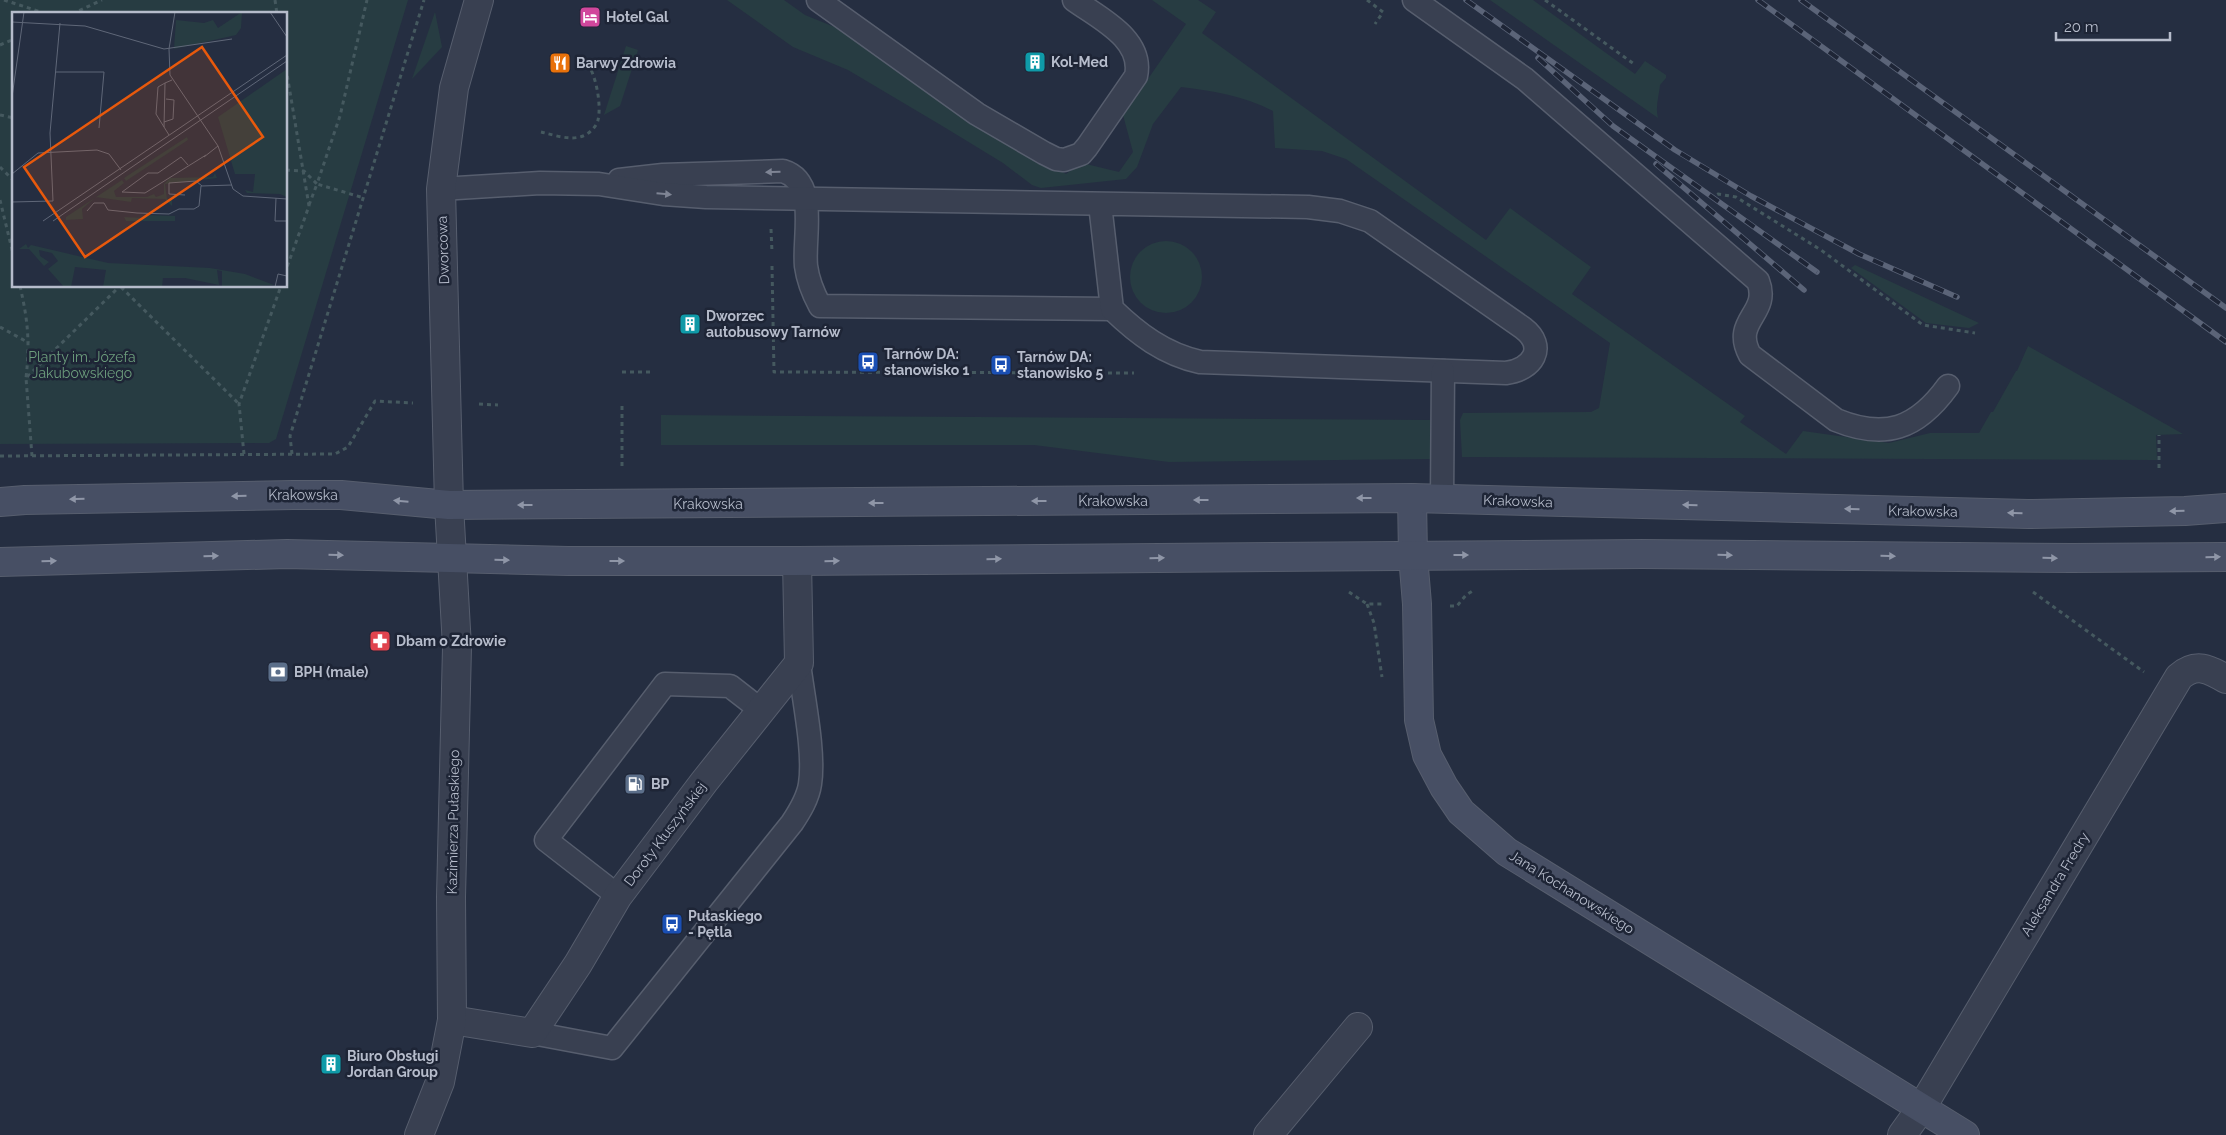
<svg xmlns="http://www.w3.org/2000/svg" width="2226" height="1135" font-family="Raleway,sans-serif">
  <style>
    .green { fill: #273c42; fill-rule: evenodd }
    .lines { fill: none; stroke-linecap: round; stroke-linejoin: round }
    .lane-casing { stroke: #575e6e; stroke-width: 25 }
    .street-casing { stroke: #575e6e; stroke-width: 30 }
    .secondary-casing { stroke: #575e6e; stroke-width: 30 }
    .path { stroke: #45595f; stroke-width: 3; stroke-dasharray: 4 4; stroke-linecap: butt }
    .lane { stroke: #394051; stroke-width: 22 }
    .street { stroke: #394051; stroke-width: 28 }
    .secondary { stroke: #474f64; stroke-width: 28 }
    .rail-casing { stroke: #5b6478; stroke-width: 5.5 }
    .rail { stroke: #1e2536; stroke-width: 4; stroke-dasharray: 11; stroke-linecap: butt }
    .oneway { fill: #7e8494 }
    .oneway2 { fill: #8f96a7 }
    .labels { text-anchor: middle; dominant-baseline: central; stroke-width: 5; stroke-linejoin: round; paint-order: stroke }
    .poi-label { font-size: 14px; font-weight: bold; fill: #b6bccb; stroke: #1e2536; text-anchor: start }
    .street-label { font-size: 14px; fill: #b6bccb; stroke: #1e2536 }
    .park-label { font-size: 14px; fill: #6c9d7c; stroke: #1e2536 }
    .inset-road { fill: none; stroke: #5f6778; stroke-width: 1 }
    .view { fill: #e8590c; fill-opacity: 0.15; stroke: #e8590c; stroke-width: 2.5 }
    .inset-edge { fill: none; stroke: #b6bccb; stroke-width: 2.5 }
  </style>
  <rect width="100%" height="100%" fill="#252e41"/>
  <!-- green -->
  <g class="green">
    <path d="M0 0H408L276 439 269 443 0 444ZM14 14H286V286H14Z"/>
    <path d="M727 0H784L805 15 837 28 976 125 1066 174 1082 163 1119 172 1133 152 1123 115 1186 24 1152 0H1198L1216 12 1202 33 1486 240 1510 208 1591 267 1572 294 1745 416 1740 422 1786 454 1803 431 1889 443 1930 433H1979L1991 412H1993L2016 371H2017L2028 346 2183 434 2156 435 2157 460 1462 457 1460 420 1463 413 1591 412 1599 408 1610 343 1346 159 1322 151 1275 148 1273 111C1245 96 1213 91 1181 87L1153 124 1137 167 1126 179 1041 188 1032 185 1003 163 944 127 848 70 793 47Z"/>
    <path d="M1490 0H1533L1635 74 1645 61 1666 75V78L1660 85C1659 96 1655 107 1658 118Z"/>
    <polygon points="435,12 442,47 412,79"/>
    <polygon points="626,46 638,50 620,106 604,115"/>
    <circle cx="1166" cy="277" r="36"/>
    <polygon points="1855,265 1979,323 1969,328 1926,323 1851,268"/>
    <polygon points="661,415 1430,420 1431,459 1169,462 1034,445 661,445"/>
  </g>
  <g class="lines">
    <!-- lane casing -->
    <g class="lane-casing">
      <g id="lane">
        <path d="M818 0 977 114 1044 153 1056 159 1064 160 1081 154 1087 147 1136 76C1144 39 1099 18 1074 0"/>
        <path d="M1414 0 1525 79 1758 281C1771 314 1731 320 1750 355L1836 420C1885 440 1917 429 1948 386"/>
        <path d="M619 180 663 175 783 171C819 182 803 236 806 266 808 281 813 293 820 306L1112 309"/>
        <path d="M441 189 540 183 599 184 663 194 706 197 1308 207 1340 211 1370 221 1523 328C1548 347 1532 370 1506 373L1200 362C1164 354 1138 334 1112 309L1100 204"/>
        <polyline points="1442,499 1443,371"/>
        <polyline points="618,896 546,840 665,684 730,686 761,710"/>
        <path d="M532 1033 612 1048 792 823C800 811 808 798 810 784 815 752 803 697 799 663"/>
      </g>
    </g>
    <!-- street casing -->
    <g class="street-casing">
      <g id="street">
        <polyline points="452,1020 532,1033 578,964 618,896 704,782 799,663 797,561"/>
        <polyline points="419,1135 440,1082 452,1020 451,897 457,647 449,505 441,189 454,88 479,0"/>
        <polyline points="1268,1135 1358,1027"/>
        <path d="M1902 1135 1922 1107 2179 677C2196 662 2209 669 2226 679"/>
      </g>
    </g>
    <!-- secondary casing -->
    <g class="secondary-casing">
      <g id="secondary">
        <polyline points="1412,498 1413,556 1417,604 1419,720 1427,755 1444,787 1461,812 1507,852 1965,1135"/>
        <polyline points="0,502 25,500 293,495 341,495 449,505 1412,498 2028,514 2185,511 2226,508"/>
        <polyline points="0,562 287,554 568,561 797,561 1642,554 2072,558 2226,557"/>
      </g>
    </g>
    <!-- path -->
    <g class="path">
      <polyline points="4,0 47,14"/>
      <polyline points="275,0 277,14"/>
      <polyline points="1367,0 1383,12 1375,24"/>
      <polyline points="1545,0 1634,64"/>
      <polyline points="72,14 102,0"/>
      <polyline points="0,45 14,39"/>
      <polyline points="286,68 309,206 286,270"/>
      <polyline points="0,115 14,118"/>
      <path d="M541 132C554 135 570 141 583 136 589 134 597 126 598 120 602 104 595 64 580 56"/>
      <polyline points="0,167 14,181"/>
      <polyline points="286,170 304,171 317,184 340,116 367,0"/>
      <polyline points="1710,198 1718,194 1736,197 1821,250 1923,325 1975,333"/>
      <polyline points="0,200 14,258"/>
      <polyline points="309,205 317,184 364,198"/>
      <polyline points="771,229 772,252"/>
      <polyline points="772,266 774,372 1134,373"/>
      <path d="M20 286C28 321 30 342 26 378"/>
      <polyline points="121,287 239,404"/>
      <polyline points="0,327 29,343"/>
      <polyline points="622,372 650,372"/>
      <polyline points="479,404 498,405"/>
      <polyline points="622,406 622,469"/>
      <polyline points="244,454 239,404 281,286"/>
      <polyline points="292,454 290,436 424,0"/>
      <polyline points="0,456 335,454 348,447 375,401 413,403"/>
      <polyline points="32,456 26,378 120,286"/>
      <polyline points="2159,468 2159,435"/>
      <polyline points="1349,592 1367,604 1384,604"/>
      <polyline points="2033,592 2144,672"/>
      <polyline points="1367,604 1374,623 1382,677"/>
      <polyline points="1450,606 1457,606 1466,595 1474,590"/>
    </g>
    <!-- lane -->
    <use href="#lane" class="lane"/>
    <!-- street -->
    <use href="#street" class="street"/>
    <!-- secondary -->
    <use href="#secondary" class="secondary"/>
    <!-- rail casing -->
    <g class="rail-casing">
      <g id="rail">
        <polyline points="1466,0 1675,150 1751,196 1859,254 1957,297"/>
        <polyline points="1758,0 2226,342"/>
        <polyline points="1801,0 2226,308"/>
        <polyline points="1538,58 1613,126 1817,272"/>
        <polyline points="1656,164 1804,290"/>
      </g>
    </g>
    <!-- rail -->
    <use href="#rail" class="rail"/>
  </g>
  <!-- one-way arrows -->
  <defs><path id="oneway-solid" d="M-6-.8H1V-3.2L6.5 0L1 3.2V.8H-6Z" transform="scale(1.25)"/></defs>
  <g class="oneway">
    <use href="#oneway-solid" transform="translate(773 172) rotate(178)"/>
    <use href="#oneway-solid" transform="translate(664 194) rotate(5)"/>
  </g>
  <g class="oneway2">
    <use href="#oneway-solid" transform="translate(239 496) rotate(179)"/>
    <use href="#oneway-solid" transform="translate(1364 498) rotate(180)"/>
    <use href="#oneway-solid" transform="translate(77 499) rotate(179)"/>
    <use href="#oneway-solid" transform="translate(1201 500) rotate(180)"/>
    <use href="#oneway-solid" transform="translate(401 501) rotate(-175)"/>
    <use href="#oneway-solid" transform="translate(1039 501) rotate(180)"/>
    <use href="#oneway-solid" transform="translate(876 503) rotate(180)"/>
    <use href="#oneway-solid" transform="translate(525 505) rotate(-180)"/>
    <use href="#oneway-solid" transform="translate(1690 505) rotate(-179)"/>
    <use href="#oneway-solid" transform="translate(1852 509) rotate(-179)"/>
    <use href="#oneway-solid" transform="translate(2177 511) rotate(179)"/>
    <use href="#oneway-solid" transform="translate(2015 513) rotate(-179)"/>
    <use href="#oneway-solid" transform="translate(336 555) rotate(2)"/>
    <use href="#oneway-solid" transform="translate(1461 555)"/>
    <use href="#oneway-solid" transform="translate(1725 555) rotate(1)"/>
    <use href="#oneway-solid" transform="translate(211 556) rotate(-2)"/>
    <use href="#oneway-solid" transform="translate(1888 556) rotate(1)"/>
    <use href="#oneway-solid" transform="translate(2213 557) rotate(-1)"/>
    <use href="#oneway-solid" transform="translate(1157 558) rotate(-1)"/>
    <use href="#oneway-solid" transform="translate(2050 558) rotate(1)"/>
    <use href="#oneway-solid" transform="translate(994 559) rotate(-1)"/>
    <use href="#oneway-solid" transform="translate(502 560) rotate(1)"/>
    <use href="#oneway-solid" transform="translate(49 561) rotate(-2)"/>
    <use href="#oneway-solid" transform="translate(617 561)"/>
    <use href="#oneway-solid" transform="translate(832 561) rotate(-1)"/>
  </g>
  <!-- icons -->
  <defs>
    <g id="hotel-square" transform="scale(1.125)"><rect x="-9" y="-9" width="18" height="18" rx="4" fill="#d1479c" stroke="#1e2536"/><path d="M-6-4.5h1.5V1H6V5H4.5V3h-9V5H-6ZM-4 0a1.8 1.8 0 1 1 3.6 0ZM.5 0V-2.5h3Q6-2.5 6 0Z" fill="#fff"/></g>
    <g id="building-square" transform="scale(1.125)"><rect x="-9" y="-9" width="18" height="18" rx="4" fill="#0f9aa8" stroke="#1e2536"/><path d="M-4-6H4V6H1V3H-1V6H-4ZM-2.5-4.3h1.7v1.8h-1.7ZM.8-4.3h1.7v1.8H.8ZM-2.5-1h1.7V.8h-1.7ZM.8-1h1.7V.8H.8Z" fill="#fff"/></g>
    <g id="restaurant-square" transform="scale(1.125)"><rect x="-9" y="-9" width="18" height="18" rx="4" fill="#e8710a" stroke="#1e2536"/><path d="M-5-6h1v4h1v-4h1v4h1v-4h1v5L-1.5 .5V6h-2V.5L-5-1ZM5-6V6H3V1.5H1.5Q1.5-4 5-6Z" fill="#fff"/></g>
    <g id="bus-square" transform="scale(1.125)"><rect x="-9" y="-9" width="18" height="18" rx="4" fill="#1a4fb4" stroke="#1e2536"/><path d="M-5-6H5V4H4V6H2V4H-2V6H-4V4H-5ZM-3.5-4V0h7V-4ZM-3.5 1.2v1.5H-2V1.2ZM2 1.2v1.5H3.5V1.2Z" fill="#fff"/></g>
    <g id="pharmacy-square" transform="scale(1.125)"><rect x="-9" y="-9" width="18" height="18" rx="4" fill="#e0444e" stroke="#1e2536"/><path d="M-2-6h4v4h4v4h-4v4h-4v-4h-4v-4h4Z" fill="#fff"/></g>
    <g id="bank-square" transform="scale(1.125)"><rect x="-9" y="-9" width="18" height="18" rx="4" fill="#5c6f8a" stroke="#1e2536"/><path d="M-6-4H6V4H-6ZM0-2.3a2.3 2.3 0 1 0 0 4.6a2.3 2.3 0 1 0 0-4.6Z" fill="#fff"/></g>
    <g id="fuel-square" transform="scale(1.125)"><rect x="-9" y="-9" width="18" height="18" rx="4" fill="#5c6f8a" stroke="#1e2536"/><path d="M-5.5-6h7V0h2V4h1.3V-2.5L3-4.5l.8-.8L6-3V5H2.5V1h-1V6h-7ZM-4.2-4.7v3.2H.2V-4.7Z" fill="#fff"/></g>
  </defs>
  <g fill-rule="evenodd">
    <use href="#hotel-square" x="590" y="17"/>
    <use href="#building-square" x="1035" y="62"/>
    <use href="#restaurant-square" x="560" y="63"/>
    <use href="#building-square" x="690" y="324"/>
    <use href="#bus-square" x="868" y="362"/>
    <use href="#bus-square" x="1001" y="365"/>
    <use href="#pharmacy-square" x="380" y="641"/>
    <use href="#bank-square" x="278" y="672"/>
    <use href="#fuel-square" x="635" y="784"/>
    <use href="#bus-square" x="672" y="924"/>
    <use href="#building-square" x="331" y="1064"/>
  </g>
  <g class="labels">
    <!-- poi labels -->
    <g class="poi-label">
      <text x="606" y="17">Hotel Gal</text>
      <text x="1051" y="62">Kol-Med</text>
      <text x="576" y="63">Barwy Zdrowia</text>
      <text x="706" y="316">Dworzec<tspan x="706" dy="16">autobusowy Tarnów</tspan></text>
      <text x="884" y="354">Tarnów DA:<tspan x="884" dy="16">stanowisko 1</tspan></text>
      <text x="1017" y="357">Tarnów DA:<tspan x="1017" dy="16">stanowisko 5</tspan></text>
      <text x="396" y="641">Dbam o Zdrowie</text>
      <text x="294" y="672">BPH (male)</text>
      <text x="651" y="784">BP</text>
      <text x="688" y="916">Pułaskiego<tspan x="688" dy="16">- Pętla</tspan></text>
      <text x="347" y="1056">Biuro Obsługi<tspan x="347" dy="16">Jordan Group</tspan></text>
    </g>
    <!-- street labels -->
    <g class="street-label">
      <text transform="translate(443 250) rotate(-92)">Dworcowa</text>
      <text x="303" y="495">Krakowska</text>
      <text x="1113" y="501">Krakowska</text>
      <text transform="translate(1518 501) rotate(2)">Krakowska</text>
      <text x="708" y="504">Krakowska</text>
      <text transform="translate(1923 511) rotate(1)">Krakowska</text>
      <text transform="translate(453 822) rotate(-89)">Kazimierza Pułaskiego</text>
      <text transform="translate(665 834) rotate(-53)">Doroty Kłuszyńskiej</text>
      <text transform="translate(2055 884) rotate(-59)">Aleksandra Fredry</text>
      <text transform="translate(1572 892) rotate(32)">Jana Kochanowskiego</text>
    </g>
    <!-- park labels -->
    <g class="park-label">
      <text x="82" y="357">Planty im. Józefa<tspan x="82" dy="16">Jakubowskiego</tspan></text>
    </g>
  </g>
  <!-- overview -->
  <g transform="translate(12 12)">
    <rect width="275" height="275" fill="#252e41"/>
    <path d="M230 0 229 16 224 23 162 37 164 8 192 11 201 8 206 16ZM275 57V185L268 182 235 181 233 178 241 180 243 162H223L206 105ZM175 125 176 128 114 169 112 166ZM203 161 205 166 153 172 155 187 160 188V194L153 187 120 186 119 190 84 185 70 197 71 207 54 208V205L110 168 112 171 102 179 104 185H135L142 182 144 185 152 182V172L158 166 201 165ZM135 203 163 204V209H114L112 205 133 206ZM14 232 16 236 19 233 96 251 198 256 233 262 262 273 210 275V259L205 258 207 273 173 266H151L150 275H91L94 258 63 255 59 275H52L36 257 46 249 40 241 27 238 28 244 37 250 32 254 17 237H7Z" fill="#273c42"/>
    <path class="inset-road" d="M163 0 157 37 158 63 206 134 221 177 231 184 275 187M258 0 275 25M0 10 73 14 152 37 220 27M44 60H92L87 116M0 85 12 0M152 110 161 107 162 88 154 87M152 115 144 102 146 75 153 71M157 123 152 115 153 71 160 68M192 145 206 134M176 153 169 145 146 161H136L110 180 133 181 194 143M0 162 26 141 85 138 97 142 109 158M173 183 157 182V171L184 169 190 174M264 186 263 209H275M0 190 41 189 38 121 48 11M75 199 82 191H92L96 198 125 201 157 202 167 197H182L187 194 189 174 220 173M31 209 275 43M41 209 275 49M263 275 266 262 275 264"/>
    <path class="view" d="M190 35 251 125 73 245 12 155Z"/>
    <rect width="275" height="275" class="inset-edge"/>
  </g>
  <!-- scale -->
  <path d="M2056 32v8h114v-8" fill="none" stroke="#b6bccb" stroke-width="2.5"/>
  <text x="2064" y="32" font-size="15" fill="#b6bccb" stroke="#1e2536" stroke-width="4" paint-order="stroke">20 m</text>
</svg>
